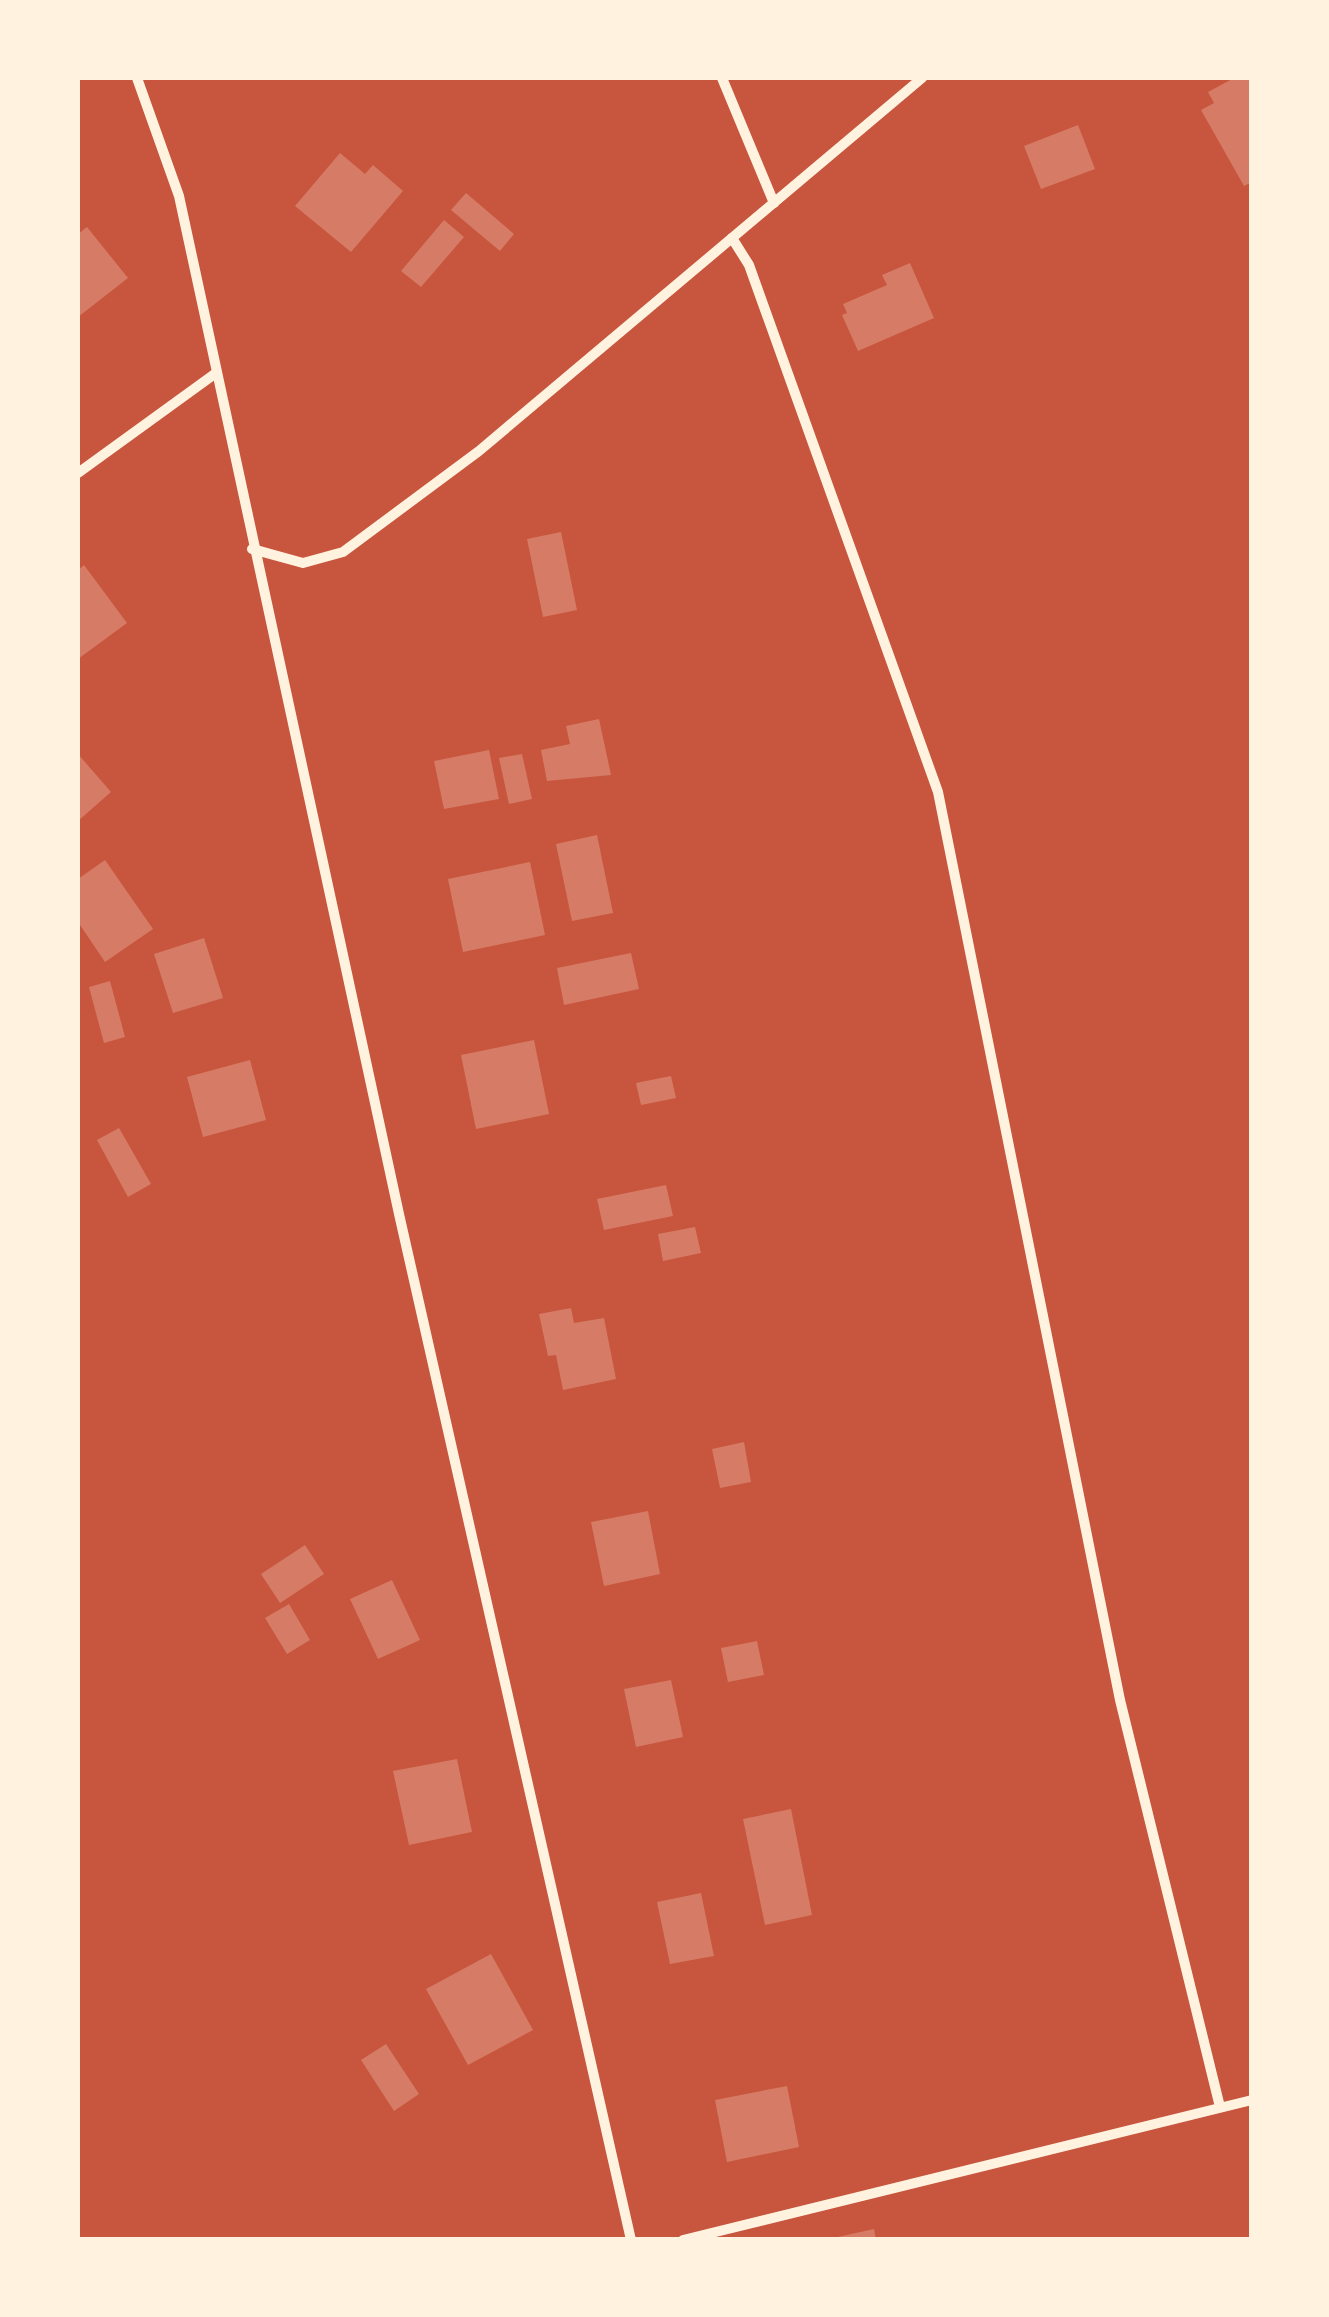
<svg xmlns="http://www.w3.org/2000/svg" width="1329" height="2317" font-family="'Nunito Sans',sans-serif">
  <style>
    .building { fill: #d67c66 }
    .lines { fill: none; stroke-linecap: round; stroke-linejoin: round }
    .minor { stroke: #fff3e0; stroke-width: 10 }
  </style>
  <rect width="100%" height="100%" fill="#c8553d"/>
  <!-- building -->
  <g class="building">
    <polygon points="1234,78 1252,78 1252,182 1244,186 1201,110 1214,103 1208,92"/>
    <polygon points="1078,125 1095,169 1041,189 1024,146"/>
    <polygon points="340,153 365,174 373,165 403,191 351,252 295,206"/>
    <polygon points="466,193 514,234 500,251 451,210"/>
    <polygon points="444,220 464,237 421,287 401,271"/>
    <polygon points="87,227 128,278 78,317 78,234"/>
    <polygon points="910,263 934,318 858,351 842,315 847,313 843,304 887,285 882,275"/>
    <polygon points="561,532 577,610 543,617 527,539"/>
    <polygon points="84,565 127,623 78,659 78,570"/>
    <polygon points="599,719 611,775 547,781 541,750 570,744 566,726"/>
    <polygon points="489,750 499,799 444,809 434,761"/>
    <polygon points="78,754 111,792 78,821"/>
    <polygon points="522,754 532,799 509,804 499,758"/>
    <polygon points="597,835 613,913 572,921 556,844"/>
    <polygon points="105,860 153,929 105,962 78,922 78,879"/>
    <polygon points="530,862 545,935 463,952 448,879"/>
    <polygon points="204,938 223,998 173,1013 154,954"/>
    <polygon points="631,953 639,989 564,1005 557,968"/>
    <polygon points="110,981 125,1037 104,1043 89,987"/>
    <polygon points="534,1040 549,1114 476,1129 461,1055"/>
    <polygon points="250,1060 266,1120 203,1137 187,1077"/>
    <polygon points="671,1076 676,1098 641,1105 636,1083"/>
    <polygon points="119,1128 151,1184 128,1197 97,1140"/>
    <polygon points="666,1185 673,1216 604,1230 597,1199"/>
    <polygon points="695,1227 701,1253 663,1261 658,1234"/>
    <polygon points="571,1308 574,1323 604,1318 616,1379 563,1390 556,1355 548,1356 539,1314"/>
    <polygon points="744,1442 751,1482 720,1488 712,1449"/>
    <polygon points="648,1511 660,1574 604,1586 591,1522"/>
    <polygon points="305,1545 324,1574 280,1603 261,1574"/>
    <polygon points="392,1580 420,1640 378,1659 350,1599"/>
    <polygon points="289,1604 310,1640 287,1654 265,1618"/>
    <polygon points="757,1641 764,1675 728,1682 721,1648"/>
    <polygon points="671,1680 683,1737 636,1747 624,1689"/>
    <polygon points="457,1759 472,1832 409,1845 393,1771"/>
    <polygon points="791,1809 812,1915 765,1925 743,1819"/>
    <polygon points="701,1893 714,1956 670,1964 657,1902"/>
    <polygon points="491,1954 533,2030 468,2065 426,1989"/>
    <polygon points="386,2044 419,2094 394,2111 361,2060"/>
    <polygon points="787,2086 799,2147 727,2162 715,2100"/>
    <polygon points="874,2229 876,2240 833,2240 833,2238"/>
  </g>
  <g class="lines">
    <!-- minor -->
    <g class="minor">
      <polyline points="137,78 179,196 399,1214 631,2240"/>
      <polyline points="722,78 774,203"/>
      <polyline points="732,238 749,265 938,792 1120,1700 1220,2107"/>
      <polyline points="78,473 216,373"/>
      <polyline points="252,549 303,563 343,552 479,451 922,78"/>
      <polyline points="683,2240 1252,2100"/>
    </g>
  </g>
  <!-- border -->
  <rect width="1329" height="2317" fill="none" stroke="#fff3e0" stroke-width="160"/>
</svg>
